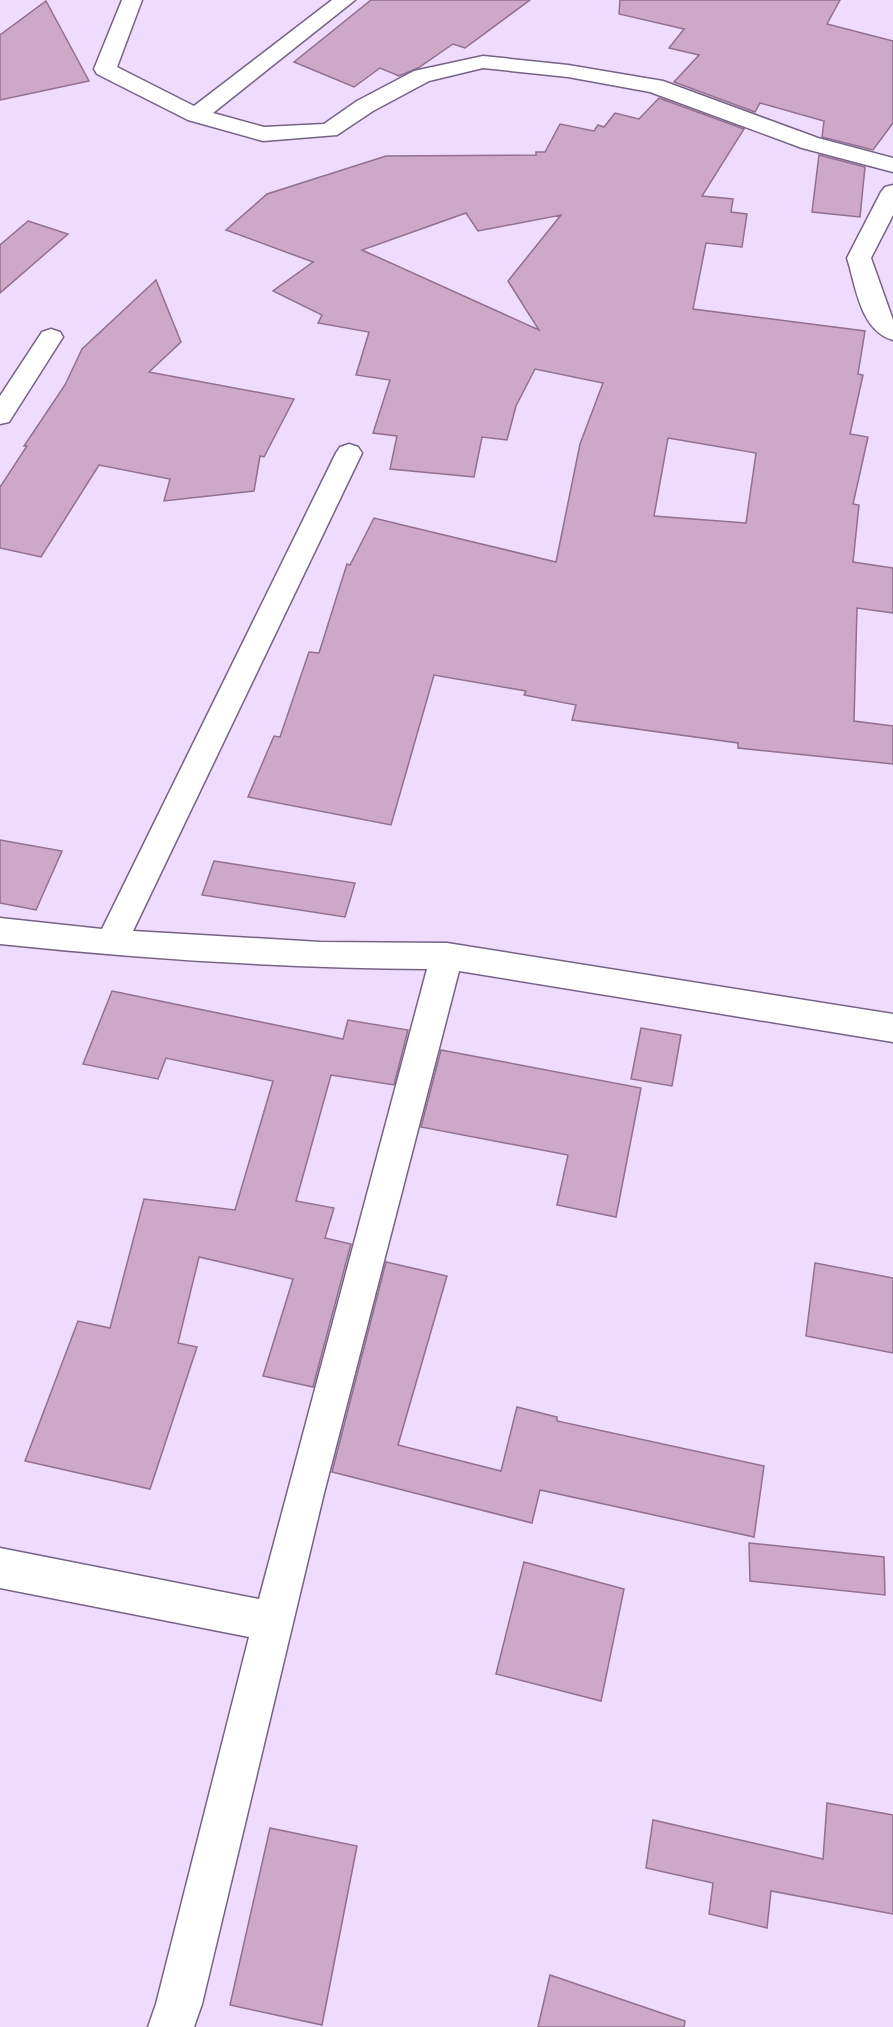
<svg xmlns="http://www.w3.org/2000/svg" width="893" height="2027" font-family="Ubuntu,sans-serif">
  <style>
    .building { fill: #cda8c9; stroke: #92708e; stroke-width: 1.5; fill-rule: evenodd }
    .lines { fill: none; stroke-linecap: round; stroke-linejoin: round }
    .minor-casing { stroke: #776287; stroke-width: 3 }
    .secondary-casing { stroke: #776287; stroke-width: 3 }
    .minor { fill: #fff; fill-rule: evenodd }
    .secondary { fill: #fff; fill-rule: evenodd }
  </style>
  <rect width="100%" height="100%" fill="#eedbfd"/>
  <!-- building -->
  <g class="building">
    <polygon points="371,0 530,0 465,48 453,44 418,68 399,76 380,68 354,87 294,62"/>
    <polygon points="620,0 840,0 827,24 893,41 893,123 873,150 822,137 824,121 760,103 755,112 674,82 699,55 669,48 684,29 619,14"/>
    <polygon points="46,1 89,81 0,100 0,35"/>
    <path d="M659 98 744 129 702 196 733 199 731 212 747 214 742 247 706 243 693 309 865 331 858 374 863 375 850 434 868 437 853 504 859 505 853 562 893 568V613L857 608 854 721 893 726V764L738 748V743L572 720 576 705 524 695 526 691 434 675 391 825 248 797 274 736 280 737 309 652 319 653 347 564 350 565 374 518 556 562 580 444 603 383 535 369 516 406 507 440 482 437 474 477 390 469 397 436 373 433 390 380 356 375 369 332 318 323 322 315 273 291 313 262 226 230 267 194 386 156 536 155V152H545L560 124 594 131 598 125 604 127 615 113 639 119ZM466 213 478 231 561 215 508 281 539 330 362 250ZM668 438 756 453 746 523 654 516Z"/>
    <polygon points="819,155 865,167 860,217 812,212"/>
    <polygon points="28,221 68,234 0,293 0,245"/>
    <polygon points="156,280 181,342 149,372 294,399 264,457 260,456 254,491 164,501 170,479 99,465 41,557 0,548 0,487 27,446 24,446 65,385 82,349"/>
    <polygon points="0,840 62,851 36,910 0,903"/>
    <polygon points="214,861 355,883 345,917 202,895"/>
    <polygon points="112,991 343,1039 348,1020 408,1030 394,1085 331,1075 296,1201 334,1208 325,1238 351,1244 313,1387 263,1376 293,1279 199,1257 178,1343 197,1347 150,1489 25,1461 78,1321 110,1328 144,1199 235,1210 273,1081 166,1058 158,1079 83,1064"/>
    <polygon points="641,1028 681,1035 672,1086 631,1079"/>
    <polygon points="441,1050 641,1088 616,1217 557,1205 568,1155 421,1127"/>
    <polygon points="386,1262 447,1276 398,1445 501,1471 517,1407 557,1417 557,1421 764,1466 754,1537 540,1490 532,1523 332,1472"/>
    <polygon points="815,1263 893,1278 893,1353 806,1336"/>
    <polygon points="749,1543 884,1557 885,1595 750,1581"/>
    <polygon points="524,1562 624,1589 601,1701 496,1674"/>
    <polygon points="827,1803 893,1815 893,1914 771,1891 767,1928 709,1914 713,1883 646,1868 653,1820 823,1859"/>
    <polygon points="270,1828 357,1846 322,2025 230,2005"/>
    <polygon points="550,1975 685,2021 684,2027 538,2027"/>
  </g>
  <g class="lines">
    <!-- minor casing -->
    <g class="minor-casing">
      <g id="minor">
        <polygon points="122,0 142,0 117,67 194,106 332,0 355,0 213,113 264,127 324,124 357,101 414,71 483,56 568,65 663,81 818,138 893,158 893,172 802,148 650,92 568,77 483,68 429,81 373,111 337,135 263,141 188,120 97,74 94,69"/>
        <polygon points="51,329 60,332 63,337 9,422 0,424 0,396 42,332"/>
        <path d="M349 444 358 447 362 453 133 931 320 942 447 943 893 1014V1042L459 971 324 1493 202 2004 194 2027H148L156 2004 249 1637 0 1588V1548L259 1599 427 969C284 968 142 959 0 944V918L102 929 336 453 340 447Z"/>
      </g>
    </g>
    <!-- secondary casing -->
    <g class="secondary-casing">
      <path id="secondary" d="M893 185V215L871 258 893 320V340C860 331 856 286 847 258L881 192 885 187Z"/>
    </g>
    <!-- minor -->
    <use href="#minor" class="minor"/>
    <!-- secondary -->
    <use href="#secondary" class="secondary"/>
  </g>
</svg>
